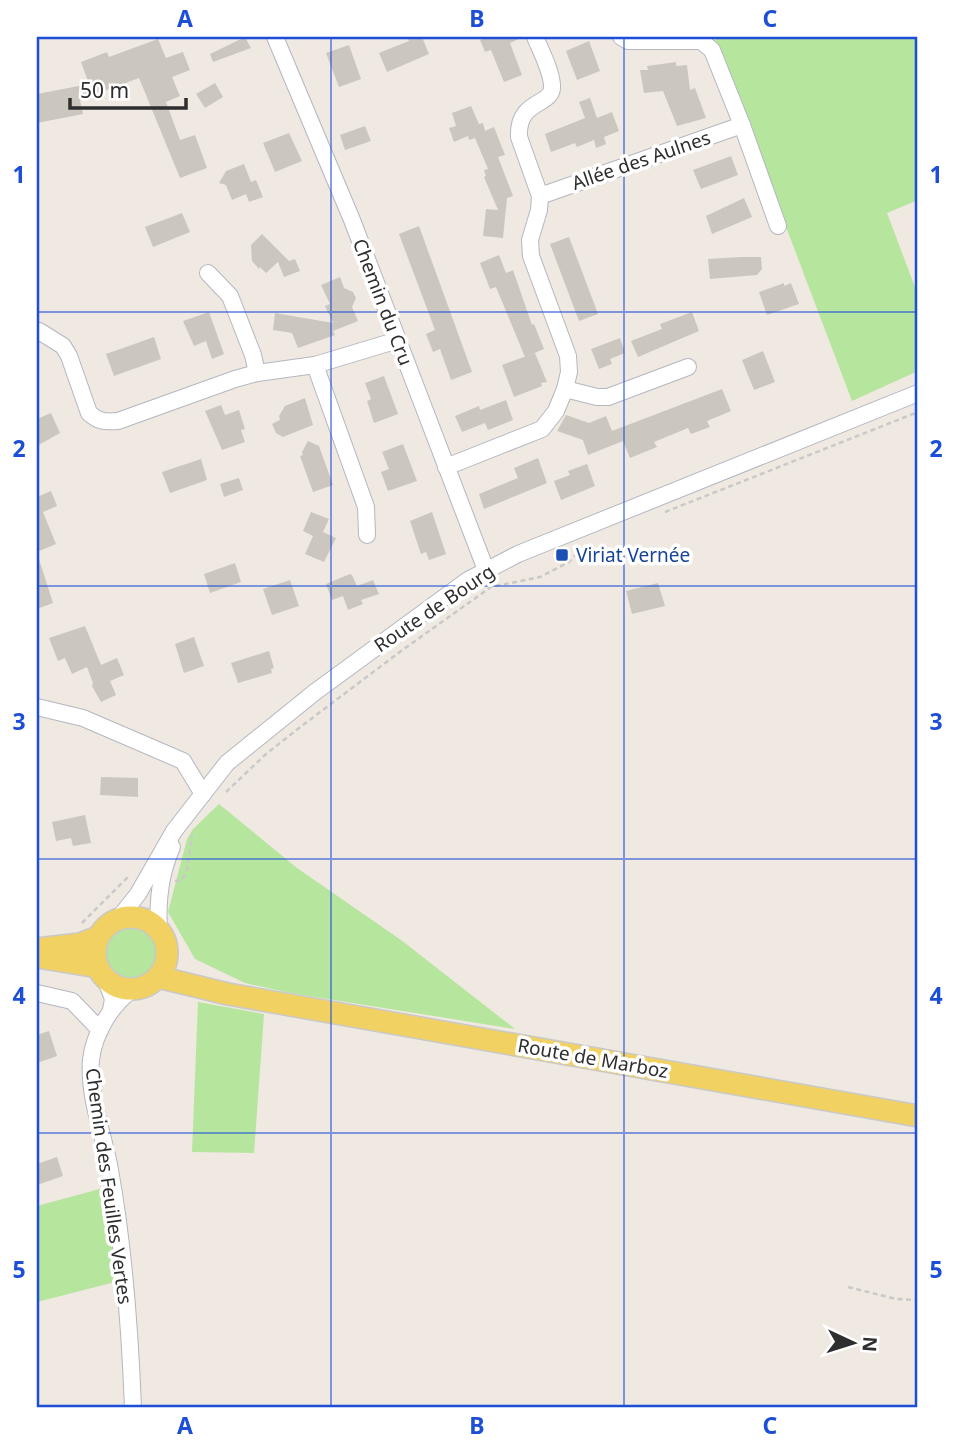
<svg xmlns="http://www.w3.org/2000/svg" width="955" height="1445" font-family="'Noto Sans',sans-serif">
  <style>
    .green { fill: #b6e59e }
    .building { fill: #cbc7bf }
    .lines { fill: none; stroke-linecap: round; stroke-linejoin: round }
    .minor-casing { stroke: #b4b7c1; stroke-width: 18 }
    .major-casing { stroke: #c9c9c9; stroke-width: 24 }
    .path { stroke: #c9c9c9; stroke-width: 2.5; stroke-dasharray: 5 3.5; stroke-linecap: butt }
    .minor { stroke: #fff; stroke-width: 16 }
    .major { stroke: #f2d163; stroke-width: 21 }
    .grid { fill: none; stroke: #1d4ed8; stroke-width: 2; stroke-opacity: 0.55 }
    .transit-dot { fill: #1a4fb4; stroke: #fff; stroke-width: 2.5 }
    .labels { text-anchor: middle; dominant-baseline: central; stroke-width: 7; stroke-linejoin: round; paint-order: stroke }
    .street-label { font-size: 19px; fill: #2e2e2e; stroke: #fff }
    .transit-label { font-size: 19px; fill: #164399; stroke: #fff; text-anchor: start }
    .neatline { fill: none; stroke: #1d4ed8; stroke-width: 2.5 }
    .grid-label { font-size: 23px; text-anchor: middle; font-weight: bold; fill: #1d4ed8 }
  </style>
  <rect width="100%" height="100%" fill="#efe9e1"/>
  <!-- green -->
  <g class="green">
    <polygon points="714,37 918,37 918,200 887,213 918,295 918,371 852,401"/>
    <polygon points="219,804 297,868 401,940 515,1029 290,993 245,983 195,959 168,912 187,839 193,829"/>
    <circle cx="132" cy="952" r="26"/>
    <polygon points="198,1002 264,1014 254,1153 192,1152"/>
    <polygon points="107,1187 119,1281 37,1302 37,1206"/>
  </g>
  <!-- building -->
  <g class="building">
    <polygon points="245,37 251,48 213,62 210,54"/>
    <polygon points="407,37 422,37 429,54 387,72 379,53 409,41"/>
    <polygon points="486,37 523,37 510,43 522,75 504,82 491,50 485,52 480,40"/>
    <polygon points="158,39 166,58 183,52 190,70 172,77 180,96 166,102 180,140 195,135 207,168 180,178 139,78 80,100 83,114 37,123 37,94 89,84 81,62 107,52 109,57"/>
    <polygon points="589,41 600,71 577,80 566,51"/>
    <polygon points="349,45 361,79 339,87 326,53"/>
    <polygon points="676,62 676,66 687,65 690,90 695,88 706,118 677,126 663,91 644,93 640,70 648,70 647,66"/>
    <polygon points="215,83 223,97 205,108 196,94"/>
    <polygon points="590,98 597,118 612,112 619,131 604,137 606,144 596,148 594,140 577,147 575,143 551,152 545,134 585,118 579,102"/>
    <polygon points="471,106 479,124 483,123 485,131 494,127 505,155 498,157 513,196 507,198 503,238 483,236 486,209 498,210 484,177 486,176 484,170 488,169 475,138 469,140 468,136 454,142 449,128 456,126 452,113"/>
    <polygon points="365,126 371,141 345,150 340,135"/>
    <polygon points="289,133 302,161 275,172 263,143"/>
    <polygon points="731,156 738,175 701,189 693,170"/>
    <polygon points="244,164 251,182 256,180 263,197 249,202 246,194 232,200 226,185 219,183 226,171"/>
    <polygon points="744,198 752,217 712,234 706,216"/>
    <polygon points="182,213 190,232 153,247 145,227"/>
    <polygon points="419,226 472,372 451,380 440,349 433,352 426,334 435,330 399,234"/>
    <polygon points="262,234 289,261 295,259 300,271 284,277 278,262 266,273 260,267 259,269 252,261 251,245"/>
    <polygon points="569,237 598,314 579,321 550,244"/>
    <polygon points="499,255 506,273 513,270 532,325 534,324 544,349 525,357 496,287 490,289 480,263"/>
    <polygon points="741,257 761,257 762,269 757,275 710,279 708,259"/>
    <polygon points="340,277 344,288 353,292 356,298 352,307 358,321 333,331 335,335 298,348 292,333 273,330 275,313 333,323 325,306 330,304 321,285"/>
    <polygon points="784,283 784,286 791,283 799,304 767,315 759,292"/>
    <polygon points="209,312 224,354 212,359 206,341 194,346 183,321"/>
    <polygon points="692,312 699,331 638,357 631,341 662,329 660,324"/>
    <polygon points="154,337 161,359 114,376 106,354"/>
    <polygon points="620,338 625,353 610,359 612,364 599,369 591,349"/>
    <polygon points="763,351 775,382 754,390 742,360"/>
    <polygon points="535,353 547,382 541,383 542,386 514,397 502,365"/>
    <polygon points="384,376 398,414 374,423 367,401 371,399 365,383"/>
    <polygon points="722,389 731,411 707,421 710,427 691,434 688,428 654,442 657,447 630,458 623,441 588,455 583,440 557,431 566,415 589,423 606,416 612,431"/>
    <polygon points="305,398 313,425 283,437 276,433 272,424 280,420 279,416 285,406"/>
    <polygon points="506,400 513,420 488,430 485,423 462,432 455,416 479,406 480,410"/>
    <polygon points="221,405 225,415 239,410 245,429 241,430 245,442 222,450 205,411"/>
    <polygon points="51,413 60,433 37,446 37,419"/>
    <polygon points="308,441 319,446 333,485 313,492 300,456 303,455 302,452"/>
    <polygon points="403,444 417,481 388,491 381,472 389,469 382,452"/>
    <polygon points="538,458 547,483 484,509 479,494 518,478 514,468"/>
    <polygon points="201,459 207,480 170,493 162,472"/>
    <polygon points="587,464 595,486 561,500 554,481 570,475 568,471"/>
    <polygon points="239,478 243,490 224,497 220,484"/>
    <polygon points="51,491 57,506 43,512 56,544 37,552 37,497"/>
    <polygon points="311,512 329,519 323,532 336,538 324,562 305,554 313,536 303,531"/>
    <polygon points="432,512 446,554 429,560 426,552 421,554 410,521"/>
    <polygon points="37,559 39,559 53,603 37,609"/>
    <polygon points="235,563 241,582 210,593 204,574"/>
    <polygon points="350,574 352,575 357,586 373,580 379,594 361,600 363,604 348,610 343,596 332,600 326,584"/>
    <polygon points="290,580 299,606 272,615 263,589"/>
    <polygon points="658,583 665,606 632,614 626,591"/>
    <polygon points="85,626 101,665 117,658 124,675 110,681 116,695 101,702 92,686 93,683 87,667 72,674 65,658 58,661 49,638"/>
    <polygon points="194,637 204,666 184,673 175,644"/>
    <polygon points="269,651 274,668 271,669 272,673 238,683 231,663"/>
    <polygon points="101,777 138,778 138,797 100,795"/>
    <polygon points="85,815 91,843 73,846 71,838 56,841 52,822"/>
    <polygon points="49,1031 57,1056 37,1063 37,1035"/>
    <polygon points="57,1157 63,1176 37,1185 37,1164"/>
  </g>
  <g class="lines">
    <!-- minor casing -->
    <g class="minor-casing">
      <g id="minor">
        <polyline points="275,37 352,220 486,570"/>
        <polyline points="742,125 778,226"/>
        <polyline points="540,196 742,125 712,50 701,41 628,41 621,37"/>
        <polyline points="208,273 230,296 253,355 257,373"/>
        <path d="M39 331 63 346 69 356 89 413C99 422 105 422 118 421L235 379 257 373 315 365 398 340"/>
        <polyline points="315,365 366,507 367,535"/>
        <polyline points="565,389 597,397 608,397 688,367"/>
        <path d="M446 467 542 429 556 411 565 389 569 372 568 356 531 256 530 240 539 210 540 196 519 137C517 98 554 107 552 85 551 70 541 51 535 37"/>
        <polyline points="37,707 83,718 183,761 203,794"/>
        <polyline points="119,918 138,894 174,831 227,763 315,692 468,580 518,554 918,393"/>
        <path d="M159 930C157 900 160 874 172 847"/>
        <polyline points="105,978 113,999 111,1010"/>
        <polyline points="37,993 72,1001 100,1030"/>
        <path d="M133 1408C130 1329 124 1248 110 1170 104 1135 88 1097 91 1060 94 1033 111 1005 133 989"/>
      </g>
    </g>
    <!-- major casing -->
    <g class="major-casing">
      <g id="major">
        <circle cx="131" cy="953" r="36"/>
        <polyline points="37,949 80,944 98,937"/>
        <polyline points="37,957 98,967"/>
        <polyline points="158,977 228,994 918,1116"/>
      </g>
    </g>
    <!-- path -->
    <g class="path">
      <polyline points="665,512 918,412"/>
      <polyline points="226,792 266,754 303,725 401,651 491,587 540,577 569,562 585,545"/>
      <polyline points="175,881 182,880 187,870 192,835"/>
      <polyline points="82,923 129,876"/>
      <polyline points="848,1287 896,1299 918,1300"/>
    </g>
    <!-- minor -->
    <use href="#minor" class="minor"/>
    <!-- major -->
    <use href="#major" class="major"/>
  </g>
  <!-- grid -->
  <path class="grid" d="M331 37V1408M624 37V1408M37 312H918M37 586H918M37 859H918M37 1133H918"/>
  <!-- markers -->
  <rect class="transit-dot" x="555" y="548" width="14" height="14" rx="3.5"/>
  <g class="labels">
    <!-- street labels -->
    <g class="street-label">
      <text transform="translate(641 160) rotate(-19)">Allée des Aulnes</text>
      <text transform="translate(383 302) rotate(69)">Chemin du Cru</text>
      <text transform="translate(434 608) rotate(-34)">Route de Bourg</text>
      <text transform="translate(593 1058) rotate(10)">Route de Marboz</text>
      <text transform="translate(109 1186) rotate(82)">Chemin des Feuilles Vertes</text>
    </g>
    <!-- transit labels -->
    <g class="transit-label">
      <text x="576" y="555">Viriat Vernée</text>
    </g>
  </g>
  <!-- border -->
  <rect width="955" height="1445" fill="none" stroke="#ffffff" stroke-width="77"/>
  <!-- north arrow -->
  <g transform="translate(853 1343) rotate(94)" stroke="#ffffff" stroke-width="5" paint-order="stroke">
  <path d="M0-5L12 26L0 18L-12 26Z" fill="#2e2e2e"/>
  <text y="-10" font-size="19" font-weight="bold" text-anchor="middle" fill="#2e2e2e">N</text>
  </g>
  <!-- scale -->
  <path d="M70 98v10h116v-10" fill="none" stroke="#2e2e2e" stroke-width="3.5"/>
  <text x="80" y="98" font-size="21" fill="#2e2e2e" stroke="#ffffff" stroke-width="5" paint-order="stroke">50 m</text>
  <rect x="38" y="38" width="878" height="1368" class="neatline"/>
  <g class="grid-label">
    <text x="185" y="27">A</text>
    <text x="477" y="27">B</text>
    <text x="770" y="27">C</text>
    <text x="19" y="183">1</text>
    <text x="936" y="183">1</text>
    <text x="19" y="457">2</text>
    <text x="936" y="457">2</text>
    <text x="19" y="730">3</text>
    <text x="936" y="730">3</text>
    <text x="19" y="1004">4</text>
    <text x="936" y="1004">4</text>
    <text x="19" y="1278">5</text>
    <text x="936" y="1278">5</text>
    <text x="185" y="1434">A</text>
    <text x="477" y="1434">B</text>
    <text x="770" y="1434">C</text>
  </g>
</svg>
